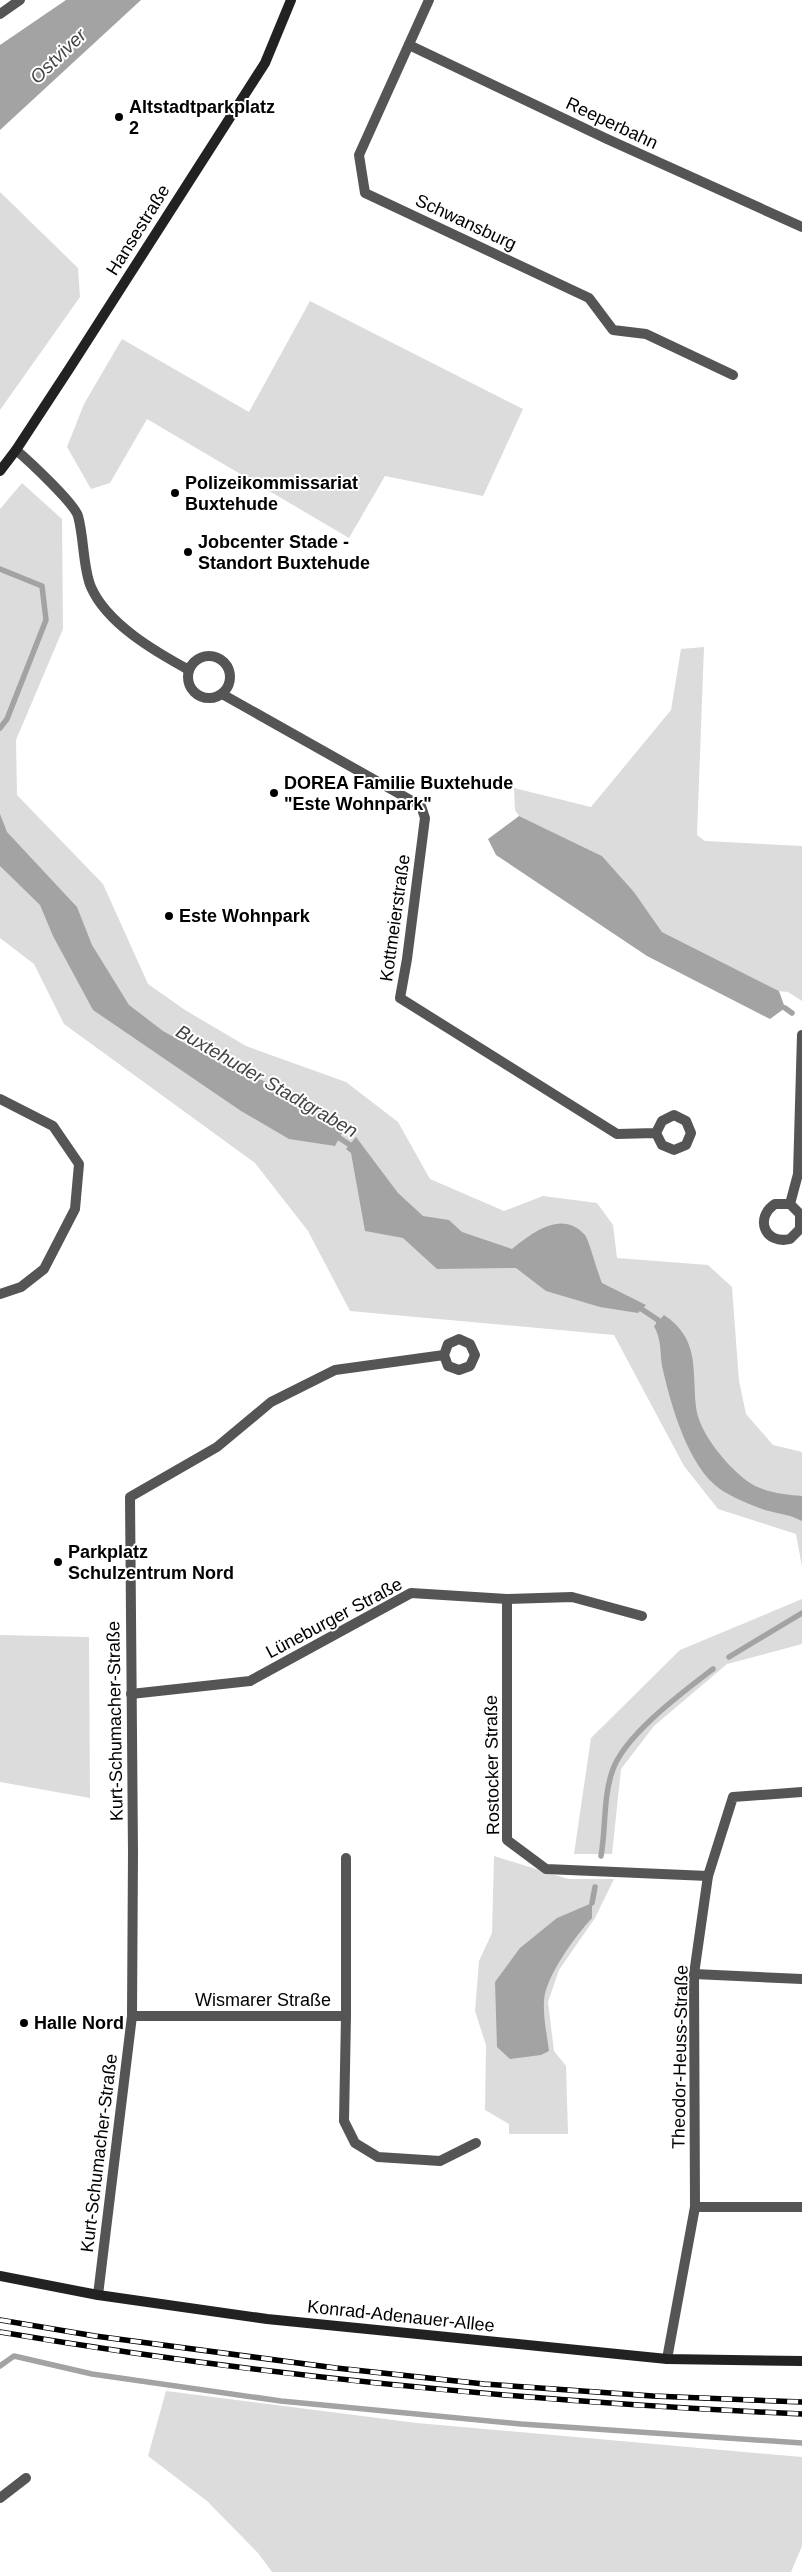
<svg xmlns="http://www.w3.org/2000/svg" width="802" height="2572" font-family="Arial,sans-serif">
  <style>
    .green { fill: #dcdcdc }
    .water { fill: #a3a3a3 }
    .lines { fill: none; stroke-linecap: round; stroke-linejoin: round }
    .stream { stroke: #a3a3a3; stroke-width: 5.5 }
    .street { stroke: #555; stroke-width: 10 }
    .secondary { stroke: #222; stroke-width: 10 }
    .rail-casing { stroke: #000; stroke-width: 5.5 }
    .rail { stroke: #fff; stroke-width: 4; stroke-dasharray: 11; stroke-linecap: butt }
    .poi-dot { fill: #000; stroke: #fff; stroke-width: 2 }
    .labels { text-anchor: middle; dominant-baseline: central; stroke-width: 4; stroke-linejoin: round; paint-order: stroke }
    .poi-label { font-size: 18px; font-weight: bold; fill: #000; stroke: #fff; text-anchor: start }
    .street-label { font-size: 18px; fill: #000; stroke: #fff }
    .water-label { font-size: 19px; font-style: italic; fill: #444; stroke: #fff }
  </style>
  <rect width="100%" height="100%" fill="#fff"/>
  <!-- green -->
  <g class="green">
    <polygon points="0,192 78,268 80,297 0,410"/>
    <polygon points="310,301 523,409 483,496 385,476 349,538 147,419 110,483 91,489 67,447 84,404 122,339 249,412"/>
    <polygon points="22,483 62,519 63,629 16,740 17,795 103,884 148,984 185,1010 246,1046 346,1082 398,1122 430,1179 504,1211 543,1196 597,1203 613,1225 617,1258 708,1265 732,1287 739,1381 746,1414 773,1445 802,1452 802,1567 796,1534 718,1509 684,1466 614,1335 350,1311 308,1231 255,1163 64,1024 34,964 0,938 0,509"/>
    <polygon points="704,647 697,835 705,841 802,846 802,1001 788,992 779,991 662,932 634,892 602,856 519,816 515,810 514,788 591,807 671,710 681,649"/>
    <polygon points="802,1599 802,1644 727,1664 654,1726 621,1769 612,1854 574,1854 591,1738 680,1650"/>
    <polygon points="0,1635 89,1637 90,1798 0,1782"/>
    <polygon points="494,1856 568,1879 614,1879 595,1918 559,1970 548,2002 554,2051 566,2066 568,2134 509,2134 509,2124 485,2110 486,2045 475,2011 479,1961 492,1933"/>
    <polygon points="166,2391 417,2423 802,2457 802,2546 791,2572 272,2572 258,2553 207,2501 148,2456"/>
  </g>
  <!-- water -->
  <g class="water">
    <polygon points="66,0 141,0 0,130 0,45"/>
    <polygon points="0,814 7,832 77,907 92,945 129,1005 163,1031 225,1066 264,1081 330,1113 343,1131 335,1146 289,1139 241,1111 93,1010 53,936 40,905 0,866"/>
    <polygon points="519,816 602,856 634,892 662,932 779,991 785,1008 770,1019 647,956 496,855 488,839"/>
    <path d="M356 1137 398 1193 423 1216 449 1220 462 1232 512 1249C532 1233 562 1209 585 1235 589 1240 598 1274 602 1283L646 1305 638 1313 600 1307 546 1291 516 1268 437 1269 403 1238 365 1231 351 1153 346 1149Z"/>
    <path d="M664 1315C700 1339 692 1369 696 1407 699 1433 727 1466 747 1481 762 1492 784 1495 802 1496V1521C788 1514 783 1515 769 1511 757 1508 731 1497 720 1489 689 1468 671 1406 663 1370 659 1353 663 1344 654 1326Z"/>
    <path d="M592 1903V1918C576 1935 545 1977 544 2001 543 2017 547 2035 549 2051L541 2055 510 2059 497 2047 495 1982 520 1948 557 1918Z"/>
  </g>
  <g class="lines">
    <!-- stream -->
    <g class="stream">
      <polyline points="0,569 42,586 46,620 7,719 0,728"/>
      <polyline points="785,1008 792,1013"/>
      <polyline points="335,1135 356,1149"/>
      <polyline points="637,1306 658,1320 660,1327"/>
      <polyline points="729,1657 802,1613"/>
      <path d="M601 1856C606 1828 603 1799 612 1772 623 1736 683 1692 713 1669"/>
      <polyline points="592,1903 595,1887"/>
      <polyline points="0,2366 14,2356 92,2374 281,2401 521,2424 802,2443"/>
    </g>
    <!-- street -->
    <g class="street">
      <polyline points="429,0 359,155 365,193 589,298 613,330 646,334 733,375"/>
      <polyline points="0,14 20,0"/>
      <polyline points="409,45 607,139 802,227"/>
      <path d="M16 450C29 461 74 503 78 516 84 537 83 569 91 587 107 624 156 652 189 670"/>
      <circle cx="209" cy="677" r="21"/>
      <polyline points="222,694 421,806 425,818 407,959 400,998 617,1134 656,1133 662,1145 674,1150 686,1145 691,1133 686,1121 674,1115 662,1121 656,1133"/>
      <polyline points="0,1099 53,1126 79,1164 75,1209 44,1269 21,1287 0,1294"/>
      <path d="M790 1204 800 1214V1229L790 1239C765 1245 754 1218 775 1204H790L798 1174 802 1035"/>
      <polyline points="507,1599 507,1840 546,1869 708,1876"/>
      <polyline points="131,1694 250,1681 411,1593 507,1599 572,1597 642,1616"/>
      <polyline points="694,1974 802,1979"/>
      <polyline points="132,2016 346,2016 344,2121 355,2143 378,2157 440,2161 476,2143"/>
      <polyline points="346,2016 346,1858"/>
      <polyline points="695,2207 802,2207"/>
      <polyline points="98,2295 132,2016 133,1853 130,1497 217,1447 271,1402 335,1370 444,1355 448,1366 459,1370 470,1366 475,1355 470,1344 459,1339 448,1344 444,1355"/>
      <polyline points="667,2359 695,2207 694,1974 708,1876 733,1797 802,1792"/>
      <polyline points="0,2498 26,2478"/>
    </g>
    <!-- secondary -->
    <g class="secondary">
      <polyline points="0,471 16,450 71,366 265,63 291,0"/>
      <polyline points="0,2276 98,2295 267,2319 667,2359 802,2361"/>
    </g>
    <!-- rail casing -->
    <g class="rail-casing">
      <g id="rail">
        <polyline points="0,2320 95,2336 336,2368 484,2384 653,2396 802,2402"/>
        <path d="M0 2332C265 2377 533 2402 802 2414"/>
      </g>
    </g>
    <!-- rail -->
    <use href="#rail" class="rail"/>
  </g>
  <!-- markers -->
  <g class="poi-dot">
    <circle cx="119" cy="117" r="5"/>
    <circle cx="175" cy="493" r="5"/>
    <circle cx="188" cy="552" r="5"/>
    <circle cx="274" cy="793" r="5"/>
    <circle cx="169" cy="916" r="5"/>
    <circle cx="58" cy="1562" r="5"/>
    <circle cx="24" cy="2023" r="5"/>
  </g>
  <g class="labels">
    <!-- poi labels -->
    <g class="poi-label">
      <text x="129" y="107">Altstadtparkplatz<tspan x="129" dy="21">2</tspan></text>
      <text x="185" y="483">Polizeikommissariat<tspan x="185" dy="21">Buxtehude</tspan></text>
      <text x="198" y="542">Jobcenter Stade -<tspan x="198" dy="21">Standort Buxtehude</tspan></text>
      <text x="284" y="783">DOREA Familie Buxtehude<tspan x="284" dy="21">"Este Wohnpark"</tspan></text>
      <text x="179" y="916">Este Wohnpark</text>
      <text x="68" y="1552">Parkplatz<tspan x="68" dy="21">Schulzentrum Nord</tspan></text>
      <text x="34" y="2023">Halle Nord</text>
    </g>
    <!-- street labels -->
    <g class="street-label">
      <text transform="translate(612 123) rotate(25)">Reeperbahn</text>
      <text transform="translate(466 222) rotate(25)">Schwansburg</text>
      <text transform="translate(138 230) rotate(-58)">Hansestraße</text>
      <text transform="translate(395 918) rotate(-82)">Kottmeierstraße</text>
      <text transform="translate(334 1618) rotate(-28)">Lüneburger Straße</text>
      <text transform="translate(115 1721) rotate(-91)">Kurt-Schumacher-Straße</text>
      <text transform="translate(492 1765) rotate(-91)">Rostocker Straße</text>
      <text x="263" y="2000">Wismarer Straße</text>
      <text transform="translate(680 2057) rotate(-89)">Theodor-Heuss-Straße</text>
      <text transform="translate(99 2153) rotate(-83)">Kurt-Schumacher-Straße</text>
      <text transform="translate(401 2316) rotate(6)">Konrad-Adenauer-Allee</text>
    </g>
    <!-- water labels -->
    <g class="water-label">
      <text transform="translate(58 56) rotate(-44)">Ostviver</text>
      <text transform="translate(267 1081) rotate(30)">Buxtehuder Stadtgraben</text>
    </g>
  </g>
</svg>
